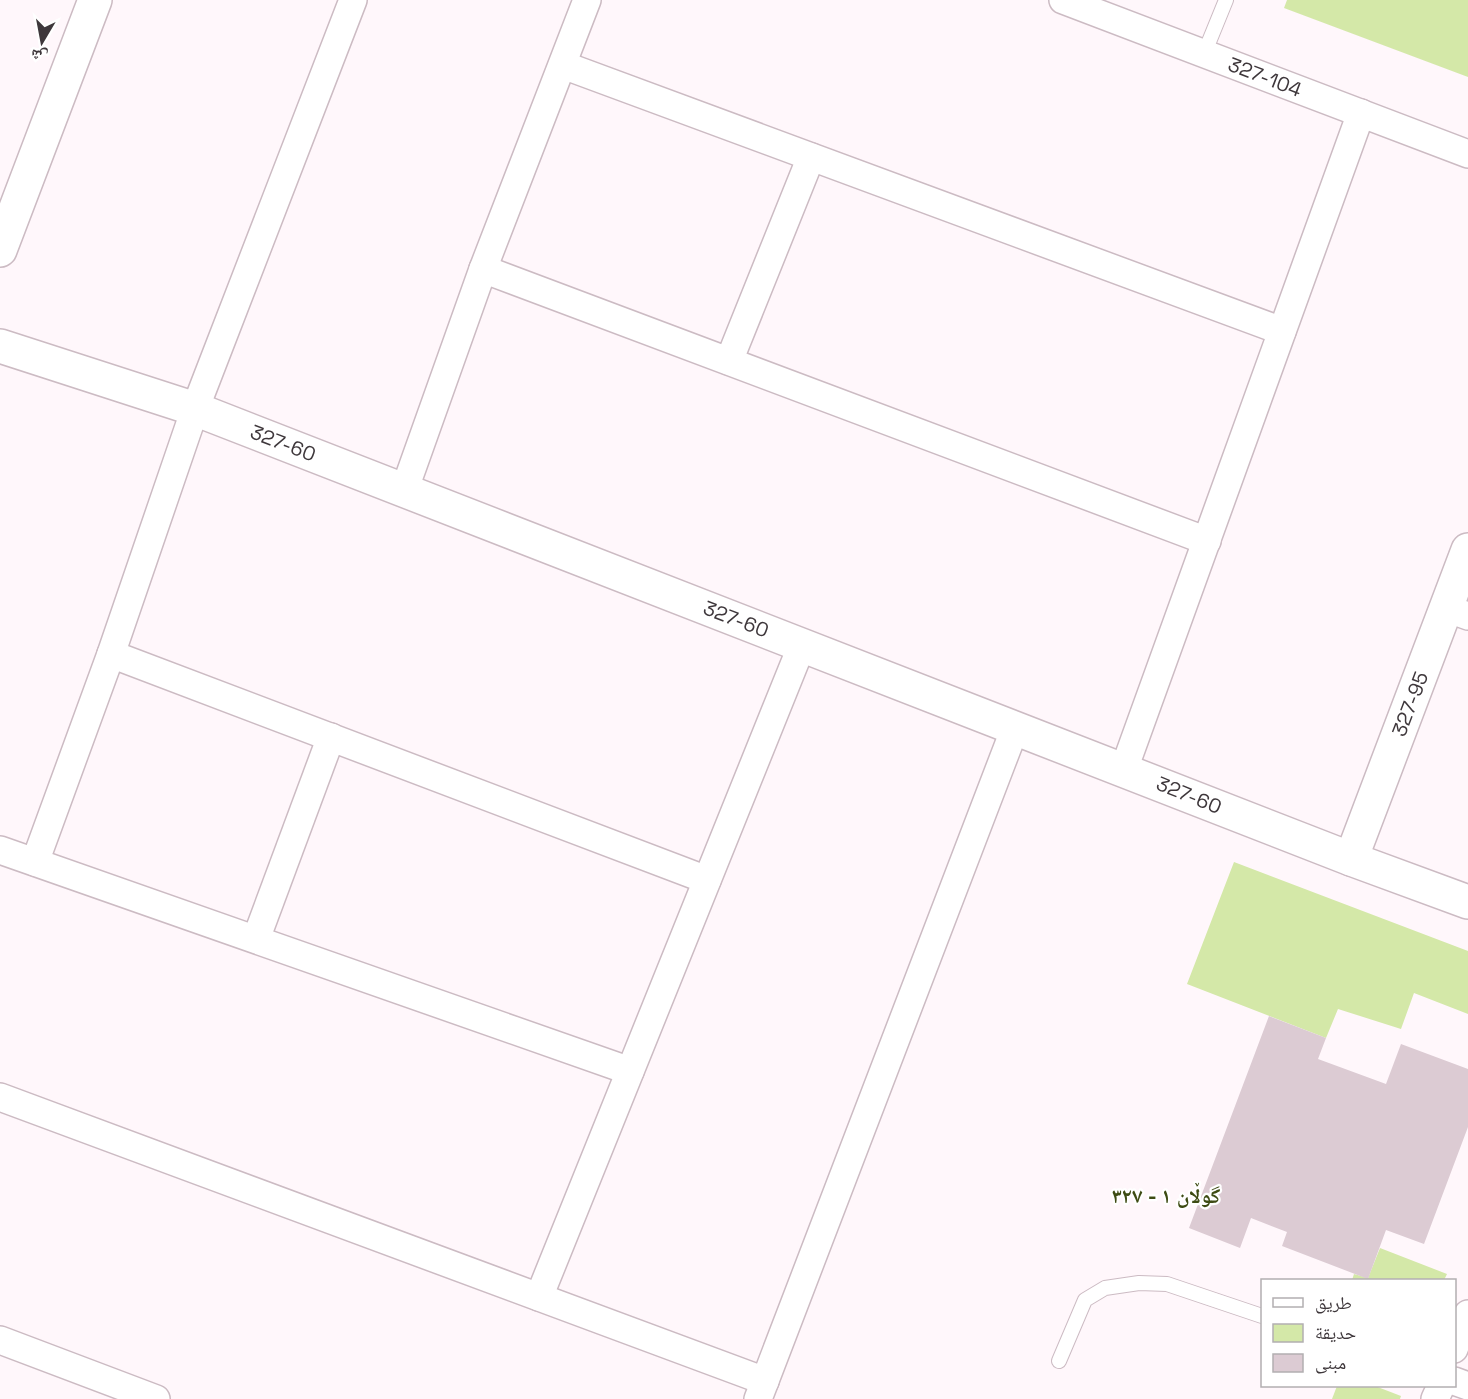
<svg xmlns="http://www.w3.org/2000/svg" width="1468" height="1399" font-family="'Space Grotesk','Noto Naskh Arabic',sans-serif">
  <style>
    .green { fill: #d4e8a8 }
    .building { fill: #dccbd3 }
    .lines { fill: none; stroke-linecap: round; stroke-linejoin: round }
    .service-casing { stroke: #ccbbc3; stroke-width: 16 }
    .minor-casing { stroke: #ccbbc3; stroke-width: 30 }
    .tertiary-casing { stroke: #ccbbc3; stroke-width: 36 }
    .service { stroke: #fff; stroke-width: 14 }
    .minor { stroke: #fff; stroke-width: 27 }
    .tertiary { stroke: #fff; stroke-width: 33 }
    .labels { text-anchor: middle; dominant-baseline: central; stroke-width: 4.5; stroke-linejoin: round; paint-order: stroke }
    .street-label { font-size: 20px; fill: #3e373b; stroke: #fff }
    .neighbourhood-label { font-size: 21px; font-weight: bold; fill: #3d4b13; stroke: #fff }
  </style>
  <rect width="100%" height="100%" fill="#fff7fb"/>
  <!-- green -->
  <g class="green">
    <polygon points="1287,0 1468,0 1468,77 1284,8"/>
    <polygon points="1234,862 1468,951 1468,1014 1414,993 1401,1029 1338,1009 1326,1038 1187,984"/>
    <polygon points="1380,1248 1447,1274 1444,1280 1352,1280 1354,1274 1368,1278"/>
    <polygon points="1337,1386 1375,1386 1401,1396 1400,1399 1332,1399"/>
  </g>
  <!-- building -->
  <polygon class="building" points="1269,1016 1326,1038 1318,1059 1386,1084 1401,1044 1468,1069 1468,1127 1424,1244 1386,1230 1368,1279 1282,1246 1287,1232 1251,1218 1240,1248 1189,1228"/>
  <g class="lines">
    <!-- service casing -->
    <g class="service-casing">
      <g id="service">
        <polyline points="1204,54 1226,0"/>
        <polyline points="1059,1361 1085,1300 1105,1288 1139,1283 1167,1284 1262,1316"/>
      </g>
    </g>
    <!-- minor casing -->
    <g class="minor-casing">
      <g id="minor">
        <polyline points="1063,0 1468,154"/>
        <polyline points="563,65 1282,331"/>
        <polyline points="483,269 1207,541"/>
        <polyline points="729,361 811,157"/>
        <polyline points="404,491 483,269 587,0"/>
        <polyline points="1446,608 1468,616"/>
        <polyline points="111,654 707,880"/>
        <polyline points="1124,769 1361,113"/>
        <polyline points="0,850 630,1071"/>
        <polyline points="35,862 111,654 195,409 353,0"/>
        <polyline points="256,939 331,737"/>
        <polyline points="0,1097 765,1381"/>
        <polyline points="539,1297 802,645"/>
        <polyline points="0,1340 156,1399"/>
        <polyline points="1454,1349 1468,1314"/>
        <polyline points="1454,1381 1468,1386"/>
        <polyline points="758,1399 1015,728"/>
        <polyline points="1435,1399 1441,1386"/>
      </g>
    </g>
    <!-- tertiary casing -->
    <g class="tertiary-casing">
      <g id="tertiary">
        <polyline points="0,250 95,0"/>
        <polyline points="0,346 195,409 1351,859 1468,902"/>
        <polyline points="1351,859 1468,550"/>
      </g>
    </g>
    <!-- service -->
    <use href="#service" class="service"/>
    <!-- minor -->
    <use href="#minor" class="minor"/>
    <!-- tertiary -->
    <use href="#tertiary" class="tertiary"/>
  </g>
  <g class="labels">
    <!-- street labels -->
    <g class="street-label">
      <text transform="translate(1265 77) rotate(21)">327-104</text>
      <text transform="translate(283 443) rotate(21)">327-60</text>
      <text transform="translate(736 619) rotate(21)">327-60</text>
      <text transform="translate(1410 704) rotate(-69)">327-95</text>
      <text transform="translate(1189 795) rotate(22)">327-60</text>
    </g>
    <!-- neighbourhood labels -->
    <g class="neighbourhood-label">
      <text x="1166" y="1195">گوڵان ١ - ٣٢٧</text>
    </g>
  </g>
  <!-- legend -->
  <rect x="1261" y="1279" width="195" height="108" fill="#ffffff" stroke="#b2afb1" stroke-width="1.5"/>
  <rect x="1273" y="1298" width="30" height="9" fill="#ffffff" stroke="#b2afb1" stroke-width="1.5"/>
  <text x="1315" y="1309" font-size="18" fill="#3e373b">طريق</text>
  <rect x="1273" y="1324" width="30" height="18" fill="#d4e8a8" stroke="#b2afb1" stroke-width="1.5"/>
  <text x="1315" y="1339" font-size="18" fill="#3e373b">حديقة</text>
  <rect x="1273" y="1354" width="30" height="18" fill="#dccbd3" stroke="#b2afb1" stroke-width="1.5"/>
  <text x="1315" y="1369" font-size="18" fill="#3e373b">مبنى</text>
  <!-- north arrow -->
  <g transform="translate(42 42) rotate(190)" stroke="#ffffff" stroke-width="4.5" paint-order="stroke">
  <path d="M0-4.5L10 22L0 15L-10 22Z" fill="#3e373b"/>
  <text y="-9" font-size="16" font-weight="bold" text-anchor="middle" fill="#3e373b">ش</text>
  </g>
</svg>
